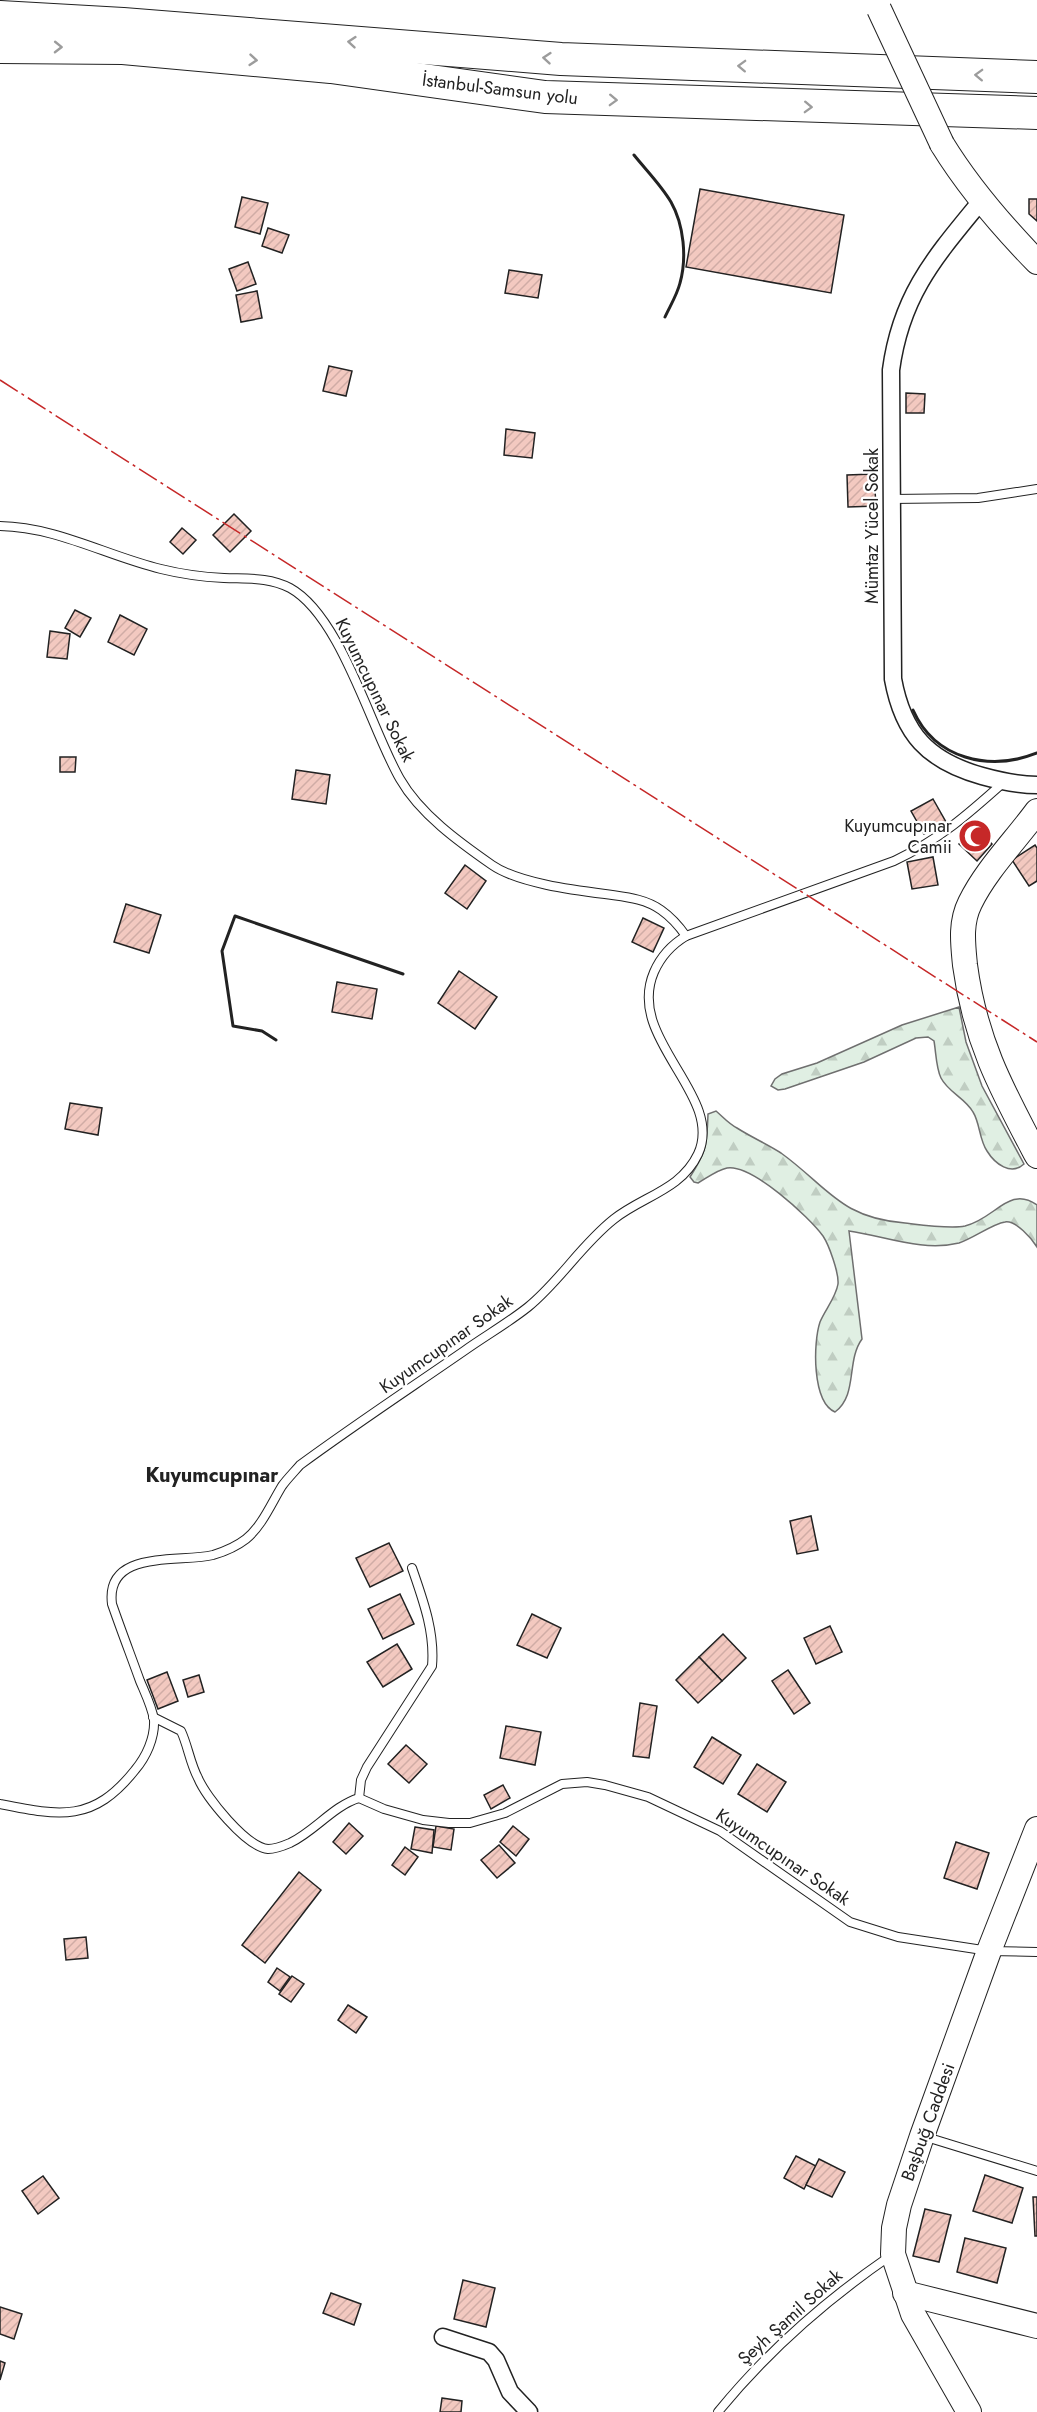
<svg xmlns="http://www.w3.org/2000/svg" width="1037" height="2412" font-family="Jost,sans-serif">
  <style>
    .forest { fill: url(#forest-firs); stroke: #6f6f6f; stroke-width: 1.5 }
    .building { fill: url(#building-hatch); stroke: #222; stroke-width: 1.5 }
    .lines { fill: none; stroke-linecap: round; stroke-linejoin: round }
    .lane-casing { stroke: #222; stroke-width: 10 }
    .street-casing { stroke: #222; stroke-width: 19 }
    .secondary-casing { stroke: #222; stroke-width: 26 }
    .highway-casing { stroke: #222; stroke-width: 34 }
    .lane { stroke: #fff; stroke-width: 8 }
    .street { stroke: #fff; stroke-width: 16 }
    .secondary { stroke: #fff; stroke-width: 24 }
    .highway { stroke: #fff; stroke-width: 32 }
    .secondary-bridge-casing { stroke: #222; stroke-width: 26; stroke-linecap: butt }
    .secondary-bridge { stroke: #fff; stroke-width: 24 }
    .wall { stroke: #222; stroke-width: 3 }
    .power { stroke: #c62828; stroke-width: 1.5; stroke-dasharray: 21 4.5 3 4.5; stroke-linecap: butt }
    .oneway { stroke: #9c9c9c }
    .labels { text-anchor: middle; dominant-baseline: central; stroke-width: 4.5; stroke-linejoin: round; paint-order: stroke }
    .street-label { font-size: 18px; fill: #222; stroke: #fff }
    .poi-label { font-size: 18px; fill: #222; stroke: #fff; text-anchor: end }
    .neighbourhood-label { font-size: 20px; font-weight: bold; fill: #222; stroke: #fff }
  </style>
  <defs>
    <pattern id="forest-firs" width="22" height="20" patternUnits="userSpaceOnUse" patternTransform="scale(1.5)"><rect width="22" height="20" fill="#e0efe3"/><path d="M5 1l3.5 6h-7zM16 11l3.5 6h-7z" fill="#c0cdc2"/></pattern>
    <pattern id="building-hatch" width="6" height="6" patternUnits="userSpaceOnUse" patternTransform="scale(1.5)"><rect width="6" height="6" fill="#f3c9c0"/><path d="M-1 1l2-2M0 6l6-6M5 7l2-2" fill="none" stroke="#d0aca5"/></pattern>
  </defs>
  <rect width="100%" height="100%" fill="#fff"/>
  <!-- forest -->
  <g class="forest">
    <path d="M959 1007 966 1042 982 1086 1024 1164C1011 1176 995 1164 987 1151 979 1139 980 1123 973 1112 965 1098 948 1092 941 1078 936 1068 936 1052 934 1041L928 1037 916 1038 864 1062 785 1089 778 1090 771 1086 775 1079 782 1074 817 1063 902 1025Z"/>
    <path d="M716 1111C723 1117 729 1124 737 1128 751 1137 767 1144 781 1153 828 1187 840 1218 905 1223 922 1225 950 1229 965 1226 995 1219 1009 1185 1037 1205V1247C1032 1239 1016 1220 1005 1222 992 1224 974 1238 959 1243 922 1252 885 1236 849 1231L862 1339C846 1361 858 1395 835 1412 812 1402 813 1343 820 1322 825 1310 836 1297 838 1284 839 1273 829 1245 823 1236 809 1217 752 1164 727 1168 717 1170 707 1178 698 1183L694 1182 690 1177C707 1151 707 1144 708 1114Z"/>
  </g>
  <!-- building -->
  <g class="building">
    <polygon points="700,189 844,215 831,293 686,267"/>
    <polygon points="242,197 268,203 260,234 235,227"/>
    <polygon points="1029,199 1037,199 1037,221 1029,214"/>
    <polygon points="268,228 289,235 282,253 262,246"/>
    <polygon points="248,262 256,284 237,291 229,269"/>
    <polygon points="509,270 542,275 538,298 505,293"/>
    <polygon points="257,291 262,318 241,322 236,295"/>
    <polygon points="329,366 352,371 346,396 323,391"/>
    <polygon points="906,393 925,394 924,413 906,413"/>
    <polygon points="506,429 535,433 532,458 504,455"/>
    <polygon points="874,474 876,506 848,507 847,475"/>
    <polygon points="234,514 251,531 230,552 213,535"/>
    <polygon points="182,528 196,540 183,554 170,542"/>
    <polygon points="75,610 91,618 80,637 65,628"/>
    <polygon points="120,615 147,629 134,655 108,642"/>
    <polygon points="50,631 70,634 67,659 47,657"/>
    <polygon points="60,757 76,757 75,772 60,772"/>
    <polygon points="296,770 330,775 326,804 292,799"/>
    <polygon points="933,799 946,822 924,834 911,811"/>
    <polygon points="975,827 992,844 977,861 959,844"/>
    <polygon points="1035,845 1037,848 1037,881 1029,886 1012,860"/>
    <polygon points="933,857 938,885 912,889 907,862"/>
    <polygon points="465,865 486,881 467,909 445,893"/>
    <polygon points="126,904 161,915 149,953 114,942"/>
    <polygon points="643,918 664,928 653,952 632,942"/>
    <polygon points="459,971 497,997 475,1029 438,1003"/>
    <polygon points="337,982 377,989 372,1019 332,1012"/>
    <polygon points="70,1103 102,1108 98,1135 65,1129"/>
    <polygon points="811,1516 818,1550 797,1554 790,1521"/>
    <polygon points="389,1543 403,1571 370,1587 356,1558"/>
    <polygon points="400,1594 414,1624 383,1639 368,1609"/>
    <polygon points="532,1614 561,1628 547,1658 517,1645"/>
    <polygon points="830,1626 842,1652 816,1664 804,1638"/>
    <polygon points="723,1634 746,1658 722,1681 699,1657"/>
    <polygon points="397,1644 412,1669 383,1687 367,1662"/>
    <polygon points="699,1657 722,1681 698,1703 676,1680"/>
    <polygon points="788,1670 810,1703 794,1714 772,1681"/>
    <polygon points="167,1672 178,1701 158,1709 147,1680"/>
    <polygon points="199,1675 204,1692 188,1697 183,1680"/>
    <polygon points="640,1703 657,1706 649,1758 633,1756"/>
    <polygon points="506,1726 541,1732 535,1765 500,1758"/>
    <polygon points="712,1737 741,1755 723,1784 694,1767"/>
    <polygon points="406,1745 427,1764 409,1783 388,1764"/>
    <polygon points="757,1764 786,1782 767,1812 738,1794"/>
    <polygon points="503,1785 510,1798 491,1809 484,1795"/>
    <polygon points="349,1823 363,1836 346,1854 333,1842"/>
    <polygon points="436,1826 454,1829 451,1850 433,1847"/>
    <polygon points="513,1826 529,1839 516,1856 500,1842"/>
    <polygon points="415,1827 434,1830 432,1853 411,1849"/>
    <polygon points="956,1842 989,1853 977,1889 944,1878"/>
    <polygon points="499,1845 515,1863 497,1878 481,1860"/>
    <polygon points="405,1847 418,1857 405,1875 392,1865"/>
    <polygon points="299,1872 321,1890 265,1963 242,1945"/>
    <polygon points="86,1937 88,1958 66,1960 64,1939"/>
    <polygon points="277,1968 290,1977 280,1991 268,1982"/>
    <polygon points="292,1976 304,1984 291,2002 279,1994"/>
    <polygon points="348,2005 367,2017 356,2033 338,2020"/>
    <polygon points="796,2156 816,2166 804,2189 784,2178"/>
    <polygon points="819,2159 845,2172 832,2197 806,2185"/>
    <polygon points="985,2175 1023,2188 1012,2223 973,2211"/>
    <polygon points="43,2176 59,2198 38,2214 22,2191"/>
    <polygon points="1033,2197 1037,2197 1037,2236 1035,2236"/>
    <polygon points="925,2209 951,2215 939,2262 913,2256"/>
    <polygon points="965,2238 1006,2248 997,2283 957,2272"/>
    <polygon points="463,2280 495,2288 486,2327 454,2319"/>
    <polygon points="331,2293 361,2304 354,2325 323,2313"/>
    <polygon points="0,2307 22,2314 14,2339 0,2334"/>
    <polygon points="0,2361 5,2363 0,2380"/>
    <polygon points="442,2398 462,2401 461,2412 440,2412"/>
  </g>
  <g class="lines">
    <!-- lane casing -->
    <g class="lane-casing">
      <g id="lane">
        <polyline points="891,499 978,498 1037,489"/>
        <path d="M0 526C57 527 107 556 161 569 181 574 204 577 224 578 248 579 269 577 290 588 341 616 371 729 400 779 420 814 459 842 492 865 518 883 573 890 605 894 624 897 644 898 661 910 671 917 679 926 686 936"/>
        <path d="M153 1717 181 1731C188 1746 190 1763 198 1778 206 1797 246 1847 268 1849 275 1849 283 1846 290 1843 315 1831 333 1806 359 1798L384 1809 423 1820 449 1823H470L505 1813 562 1784 587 1782 605 1785 648 1797 720 1831 850 1922 898 1937 989 1951 1037 1952"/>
        <path d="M359 1798 361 1780 367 1767 432 1666C435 1632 423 1600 412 1568"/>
        <path d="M0 1804C60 1816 93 1823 135 1770 146 1757 155 1738 154 1720 152 1707 145 1693 140 1681 131 1656 121 1630 112 1604 105 1549 179 1563 213 1555 223 1552 237 1546 246 1539 262 1526 271 1504 282 1486 287 1479 294 1472 300 1465 353 1426 409 1389 464 1351 485 1336 508 1323 528 1307 560 1281 581 1245 614 1219 643 1196 681 1190 698 1154 725 1095 625 1039 654 972 661 956 671 945 686 936L894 861C940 839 966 816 1004 782"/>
        <polyline points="923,2136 1037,2171"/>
        <path d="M718 2412C767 2352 826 2300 890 2256"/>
      </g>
    </g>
    <!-- street casing -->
    <g class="street-casing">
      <g id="street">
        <path d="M981 201C935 257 901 295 891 370L893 679C903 734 928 761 982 776 1000 781 1018 785 1037 785"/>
        <polyline points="443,2337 489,2352 496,2360 510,2392 529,2412"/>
      </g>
    </g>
    <!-- secondary casing -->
    <g class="secondary-casing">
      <g id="secondary">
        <path d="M942 144C969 188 1001 225 1037 262"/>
        <path d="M1037 811C1015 841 986 870 970 903 960 923 963 944 965 965 975 1041 1002 1090 1037 1156"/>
        <polyline points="905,2293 1037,2326"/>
        <polyline points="969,2412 913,2314 893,2254 894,2228 899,2205 922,2136 989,1951 1037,1829"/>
      </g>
    </g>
    <!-- highway casing -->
    <g class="highway-casing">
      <g id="highway">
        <polyline points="0,17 123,24 561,59 1037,77"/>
        <polyline points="0,47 123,48 331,67 545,97 1037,113"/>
      </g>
    </g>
    <!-- lane -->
    <use href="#lane" class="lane"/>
    <!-- street -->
    <use href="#street" class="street"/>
    <!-- secondary -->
    <use href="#secondary" class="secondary"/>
    <!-- highway -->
    <use href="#highway" class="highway"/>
    <!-- secondary-bridge casing -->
    <g class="secondary-bridge-casing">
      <polyline id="secondary-bridge" points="879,9 942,144"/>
    </g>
    <!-- secondary-bridge -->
    <use href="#secondary-bridge" class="secondary-bridge"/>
    <!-- wall -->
    <g class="wall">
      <path d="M634 155C646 170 661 185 671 202 684 225 687 258 680 283 677 295 670 306 665 317"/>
      <path d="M913 710C935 759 989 772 1037 753"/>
      <polyline points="276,1040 262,1031 233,1026 222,951 235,916 403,974"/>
    </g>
    <!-- power -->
    <polyline class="power" points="0,380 1037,1042"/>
  </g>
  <!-- one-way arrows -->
  <defs><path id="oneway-chevron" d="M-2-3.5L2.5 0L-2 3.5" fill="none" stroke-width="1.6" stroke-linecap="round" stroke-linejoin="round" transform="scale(1.5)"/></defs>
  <g class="oneway">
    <use href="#oneway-chevron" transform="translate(352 42) rotate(-175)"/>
    <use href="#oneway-chevron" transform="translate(58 47) rotate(1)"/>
    <use href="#oneway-chevron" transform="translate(547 58) rotate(-175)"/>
    <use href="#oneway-chevron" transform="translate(253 60) rotate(5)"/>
    <use href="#oneway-chevron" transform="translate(742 66) rotate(-178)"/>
    <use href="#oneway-chevron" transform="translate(979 75) rotate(-178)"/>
    <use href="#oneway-chevron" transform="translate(613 100) rotate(2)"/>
    <use href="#oneway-chevron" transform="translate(808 107) rotate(2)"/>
  </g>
  <!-- icons -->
  <defs>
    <g id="mosque-disc" transform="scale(1.725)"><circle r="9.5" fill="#c62828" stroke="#fff"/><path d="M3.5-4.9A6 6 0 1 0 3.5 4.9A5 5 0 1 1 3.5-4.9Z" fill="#fff"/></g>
  </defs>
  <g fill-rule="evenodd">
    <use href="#mosque-disc" x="975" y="836"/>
  </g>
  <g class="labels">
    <!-- street labels -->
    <g class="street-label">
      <text transform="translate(500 89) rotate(7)">İstanbul-Samsun yolu</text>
      <text transform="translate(872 526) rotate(-90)">Mümtaz Yücel Sokak</text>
      <text transform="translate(375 690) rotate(64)">Kuyumcupınar Sokak</text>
      <text transform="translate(446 1344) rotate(-35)">Kuyumcupınar Sokak</text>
      <text transform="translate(783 1857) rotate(34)">Kuyumcupınar Sokak</text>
      <text transform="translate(928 2122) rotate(-70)">Başbuğ Caddesi</text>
      <text transform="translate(790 2317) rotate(-42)">Şeyh Şamil Sokak</text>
    </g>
    <!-- poi labels -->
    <g class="poi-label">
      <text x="952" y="826">Kuyumcupınar<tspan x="952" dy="21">Camii</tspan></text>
    </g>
    <!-- neighbourhood labels -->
    <g class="neighbourhood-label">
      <text x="212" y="1475">Kuyumcupınar</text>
    </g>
  </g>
</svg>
